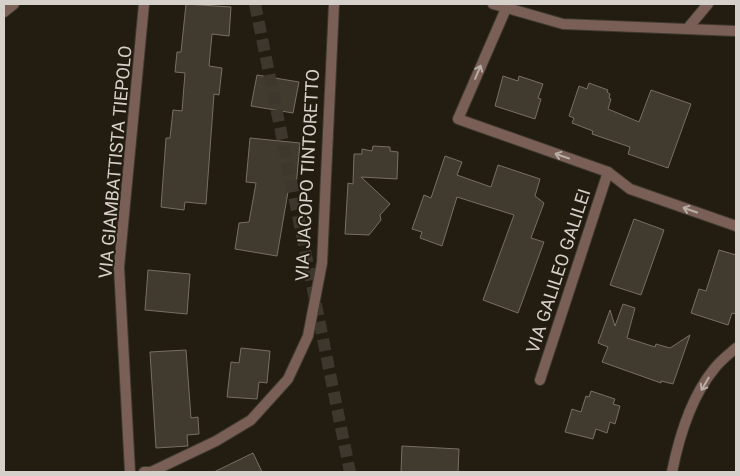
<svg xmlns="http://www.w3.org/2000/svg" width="740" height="476" font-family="Roboto,sans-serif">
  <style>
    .building { fill: #413a2e; stroke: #776f62 }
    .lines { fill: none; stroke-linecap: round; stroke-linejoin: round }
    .primary-tunnel { stroke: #3e372d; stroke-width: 12; stroke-dasharray: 12 6; stroke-linecap: butt }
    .street-casing { stroke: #3f392e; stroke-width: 12 }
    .street { stroke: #795f55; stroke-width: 10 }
    .oneway { stroke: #b9aea6 }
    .labels { text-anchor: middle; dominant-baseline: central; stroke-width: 4; stroke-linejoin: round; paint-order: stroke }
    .street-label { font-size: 18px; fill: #d5d0c9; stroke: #231c11 }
  </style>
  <rect width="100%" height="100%" fill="#231c11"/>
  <!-- building -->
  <g class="building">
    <polygon points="186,4 231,7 229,36 212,34 209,66 222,68 219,95 214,94 206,204 185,202 184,210 161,207 166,138 170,138 173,110 182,111 185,73 175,72 177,52 181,52"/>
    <polygon points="257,75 299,82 293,113 251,106"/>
    <polygon points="503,76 518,81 519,76 543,84 538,98 541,99 535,119 495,106"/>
    <polygon points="589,83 608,90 607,92 610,94 609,98 611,99 608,109 639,122 651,90 691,104 668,168 628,154 630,147 592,134 593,131 572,123 574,118 569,116 579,86 587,89"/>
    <polygon points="250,138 300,143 296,187 289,186 277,256 235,249 239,223 249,222 256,183 246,182"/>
    <polygon points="373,146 390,147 390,151 398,152 397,179 361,177 390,204 380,215 381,220 369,235 345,234 348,183 353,184 354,154 362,154 362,149 372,151"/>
    <polygon points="445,156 462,162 457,175 491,187 498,165 540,179 535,196 544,203 531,238 544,242 518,313 483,300 514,215 457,197 442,246 420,238 422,232 412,229 424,195 431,198"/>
    <polygon points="634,219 664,230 641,295 610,285"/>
    <polygon points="719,250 736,255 736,314 732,313 728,325 691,313 699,289 706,291"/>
    <polygon points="148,270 190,274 187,314 145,310"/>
    <polygon points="623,304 635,308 627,338 655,347 656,344 670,348 690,335 673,384 661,381 661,383 602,362 608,347 598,343 610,310 615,326"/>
    <polygon points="241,348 270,351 267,383 259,382 257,399 227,397 231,362 239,363"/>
    <polygon points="186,350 191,418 198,417 199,434 187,435 188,446 156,448 150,352"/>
    <polygon points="591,391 615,399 613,404 620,406 615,424 610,422 607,433 596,429 593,439 565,432 572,409 581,412 586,396 589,397"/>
    <polygon points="402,446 459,449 458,472 401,472"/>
    <polygon points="253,453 262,472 214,472"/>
  </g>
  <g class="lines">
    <!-- primary-tunnel -->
    <polyline class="primary-tunnel" points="255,4 350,472"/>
    <!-- street casing -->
    <g class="street-casing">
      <g id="street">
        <polyline points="493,4 563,24 736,31"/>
        <polyline points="508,4 458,119 608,172 630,189 736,226"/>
        <polyline points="4,12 14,4"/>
        <polyline points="687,29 708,4"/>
        <polyline points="540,380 608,172"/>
        <polyline points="130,472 119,267 144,4"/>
        <polyline points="144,472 151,472 216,441 251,420 288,379 308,336 322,263 334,4"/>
        <path d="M672 472C679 437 691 397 714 369 720 361 729 354 736 348"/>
      </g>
    </g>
    <!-- street -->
    <use href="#street" class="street"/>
  </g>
  <!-- one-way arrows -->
  <defs><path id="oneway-shaft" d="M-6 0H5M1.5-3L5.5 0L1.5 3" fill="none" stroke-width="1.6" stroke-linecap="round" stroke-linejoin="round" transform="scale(1.25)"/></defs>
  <g class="oneway">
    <use href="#oneway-shaft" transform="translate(478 72) rotate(-67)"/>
    <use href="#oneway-shaft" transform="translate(562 156) rotate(-161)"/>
    <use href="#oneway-shaft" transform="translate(690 210) rotate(-161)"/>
    <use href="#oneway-shaft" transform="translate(705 384) rotate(120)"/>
  </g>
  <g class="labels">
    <!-- street labels -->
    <g class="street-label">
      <text transform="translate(115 162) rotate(-85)">VIA GIAMBATTISTA TIEPOLO</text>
      <text transform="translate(307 175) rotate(-87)">VIA JACOPO TINTORETTO</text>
      <text transform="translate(558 271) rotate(-72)">VIA GALILEO GALILEI</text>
    </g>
  </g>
  <!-- border -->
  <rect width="740" height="476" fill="none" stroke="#d5d0c9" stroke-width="10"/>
</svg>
